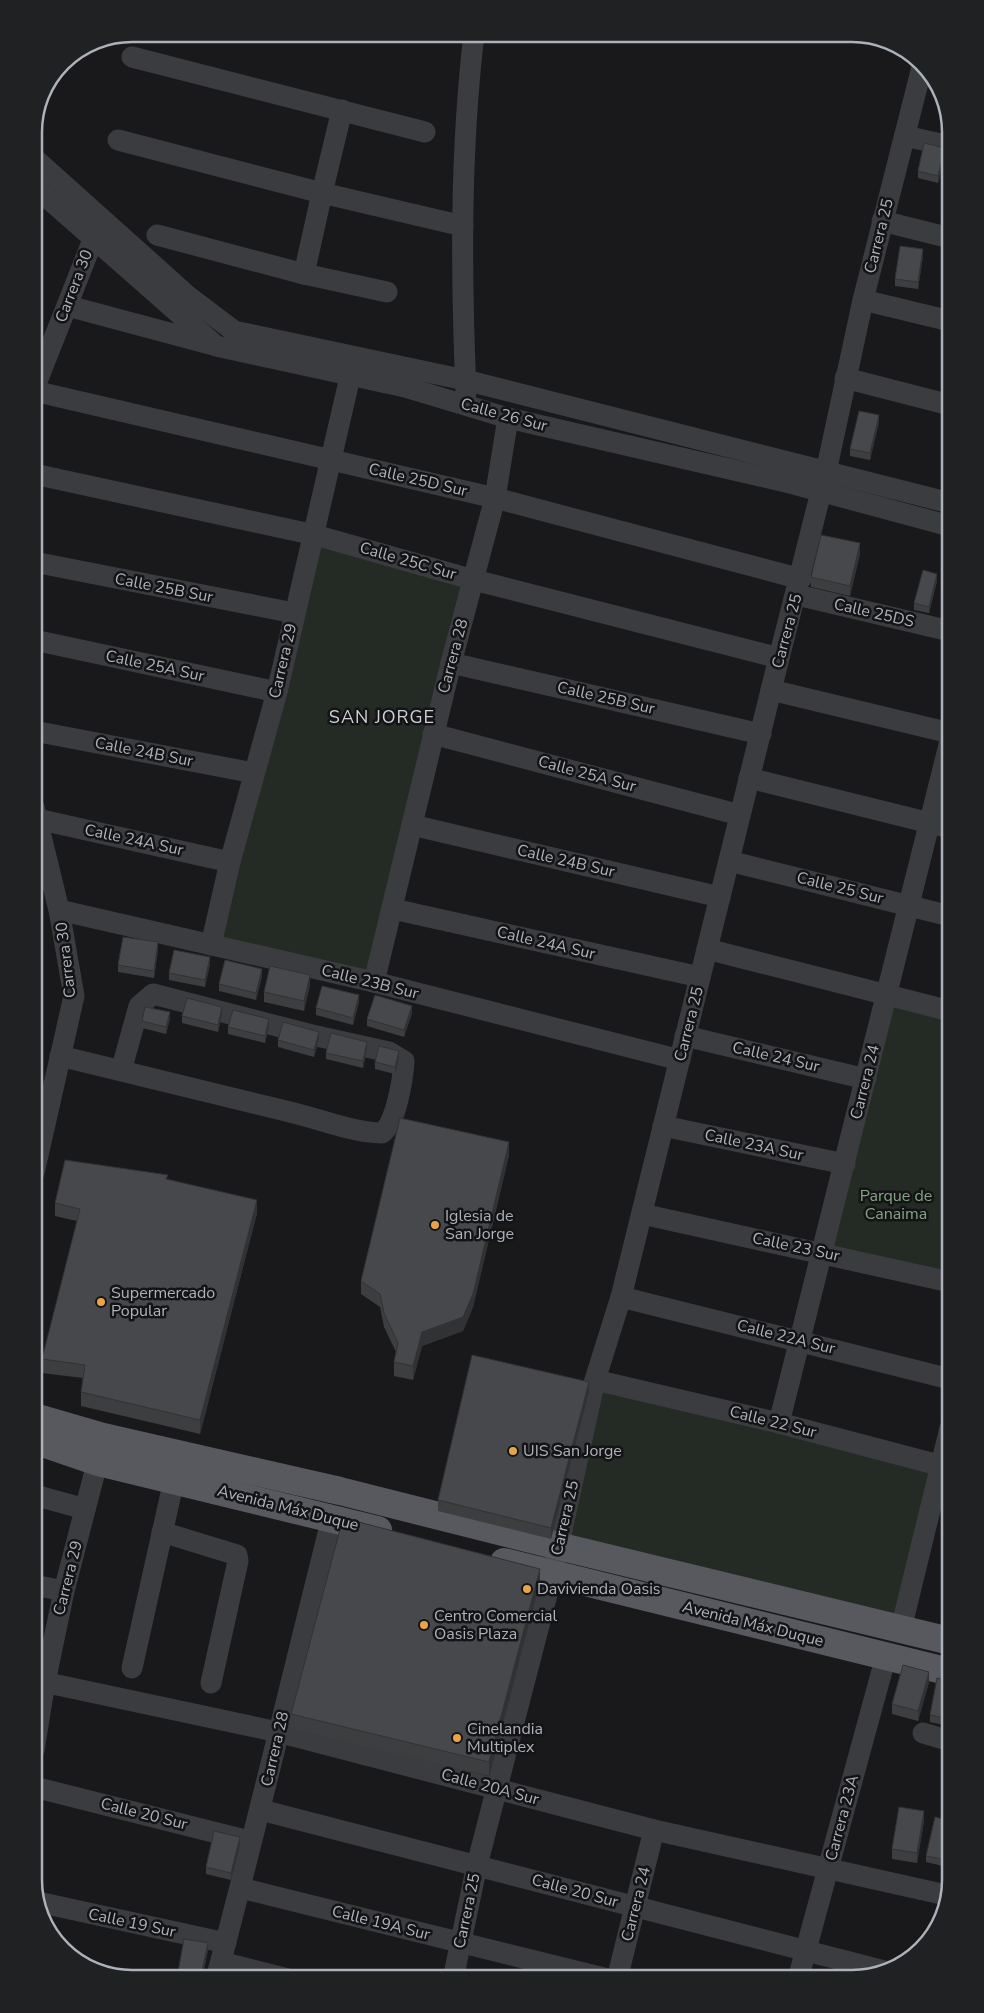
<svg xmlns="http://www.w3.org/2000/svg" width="984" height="2013" font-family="'Nunito Sans',sans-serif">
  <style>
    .green { fill: #232b24 }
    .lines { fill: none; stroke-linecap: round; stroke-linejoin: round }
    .minor { stroke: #3b3c40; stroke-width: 21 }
    .major { stroke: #57595f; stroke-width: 28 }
    .wall { fill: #3c3e40 }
    .shaded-wall { fill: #313234 }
    .building { fill: #46484b; stroke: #313234 }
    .poi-dot { fill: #e6a647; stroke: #141416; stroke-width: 2 }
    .labels { text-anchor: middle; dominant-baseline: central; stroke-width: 5; stroke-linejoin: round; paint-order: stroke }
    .street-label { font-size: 16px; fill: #adb2ba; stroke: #141416 }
    .park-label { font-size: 16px; fill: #85a385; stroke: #141416 }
    .poi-label { font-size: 16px; fill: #adb2ba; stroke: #141416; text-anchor: start }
    .neighbourhood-label { font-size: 18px; letter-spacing: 1px; fill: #cdd0d6; stroke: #141416 }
    .rim { fill: none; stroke: #adb2ba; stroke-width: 2.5 }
  </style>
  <rect width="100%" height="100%" fill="#19191b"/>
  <!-- green -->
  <g class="green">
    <polygon points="316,543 468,587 373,972 216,936"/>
    <polygon points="890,1001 950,1016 950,1276 828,1248"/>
    <polygon points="604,1386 934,1470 894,1625 563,1545"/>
  </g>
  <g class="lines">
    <!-- minor -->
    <g class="minor">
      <polyline points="132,57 425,132"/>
      <polyline points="905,136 950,146"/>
      <polyline points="118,140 322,193 342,110"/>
      <polyline points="34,158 189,297 234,331 465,380 950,503"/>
      <polyline points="34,186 216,346 405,387 508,418 790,483 950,526"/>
      <polyline points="882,221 950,238"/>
      <polyline points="157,235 304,274 387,292"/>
      <polyline points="304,274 322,193 463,226"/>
      <polyline points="863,300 950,321"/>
      <polyline points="68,306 210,344"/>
      <polyline points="845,378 950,405"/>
      <polyline points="34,389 98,227"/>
      <polyline points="34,391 495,498 801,579"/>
      <path d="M466 393C461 274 460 153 474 34"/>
      <polyline points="34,474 315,535 474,580 779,658"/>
      <polyline points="34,562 294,613"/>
      <polyline points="797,595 950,631"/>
      <polyline points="34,640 277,692"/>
      <polyline points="451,663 761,734"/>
      <polyline points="771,690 950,733"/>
      <polyline points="34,731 254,773"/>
      <polyline points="433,734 740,815"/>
      <polyline points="749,778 950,828"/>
      <polyline points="37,819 230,862"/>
      <polyline points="412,825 720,897"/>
      <polyline points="729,861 950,916"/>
      <polyline points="393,909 700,977"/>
      <polyline points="59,910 374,982 680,1060"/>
      <polyline points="211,945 230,862 277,692 350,377"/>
      <polyline points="707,949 950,1011"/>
      <polyline points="374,982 451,663 495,498 508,418"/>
      <polyline points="685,1036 866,1079"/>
      <path d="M60 1056C135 1074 210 1093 286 1111 317 1118 350 1132 382 1133 396 1123 403 1079 404 1061L389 1052 312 1035 153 994 139 1006 121 1071"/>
      <polyline points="663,1126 845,1164"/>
      <polyline points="34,1173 74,996 59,910 34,807"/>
      <polyline points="642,1214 950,1282"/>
      <polyline points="621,1297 950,1379"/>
      <polyline points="595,1380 779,1423 950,1468"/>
      <polyline points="779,1423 950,741"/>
      <polyline points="34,1495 85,1509"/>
      <polyline points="162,1532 237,1555 238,1561 211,1683"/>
      <polyline points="34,1585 64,1591"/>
      <polyline points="901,1629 950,1428"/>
      <polyline points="132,1668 174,1480"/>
      <polyline points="34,1680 278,1732 654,1830 946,1895"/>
      <polyline points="923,1733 950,1741"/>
      <polyline points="34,1750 45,1682 64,1591 101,1448"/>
      <polyline points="34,1787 241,1839"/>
      <polyline points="261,1810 888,1972"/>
      <polyline points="241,1888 608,1979"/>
      <polyline points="38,1902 226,1943"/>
      <polyline points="221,1962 288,1979"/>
      <path d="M216 1979C257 1826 293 1672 332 1518"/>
      <polyline points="453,1979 477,1865 552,1575 595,1380 621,1297 779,658 826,472 863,300 922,67"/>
      <polyline points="617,1979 654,1830"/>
      <polyline points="798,1979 886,1656"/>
    </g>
    <!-- major -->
    <g class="major">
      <polyline points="34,1417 103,1437 340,1491 558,1546 950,1641"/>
      <polyline points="34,1440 98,1462 378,1530"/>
      <polyline points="504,1562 950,1672"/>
    </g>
  </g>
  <!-- wall -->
  <g class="wall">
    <polygon points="945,155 938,183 918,178 918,171"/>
    <polygon points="923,256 918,289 895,286 895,279"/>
    <polygon points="879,422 870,460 850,456 850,449"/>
    <polygon points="950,536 950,578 941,576 941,569"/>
    <polygon points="860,554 850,596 811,587 811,577"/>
    <polygon points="937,581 929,613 914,610 914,603"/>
    <polygon points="158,949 154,978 118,972 118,965"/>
    <polygon points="210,964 205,987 169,980 169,973"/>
    <polygon points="262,976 256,1000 219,991 219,984"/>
    <polygon points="310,985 304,1011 264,1002 264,992"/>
    <polygon points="359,1002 353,1025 316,1015 316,1008"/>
    <polygon points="412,1013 404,1037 367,1026 367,1019"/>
    <polygon points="222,1014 218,1032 182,1023 182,1016"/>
    <polygon points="170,1019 166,1034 142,1028 142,1021"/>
    <polygon points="269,1026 265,1043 228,1034 228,1027"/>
    <polygon points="319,1039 314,1057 278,1047 278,1040"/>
    <polygon points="367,1049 363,1068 326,1059 326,1053"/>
    <polygon points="399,1058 395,1074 375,1069 375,1062"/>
    <polygon points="509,1155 473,1307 463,1331 422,1346 413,1380 394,1376 394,1362 396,1352 384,1327 380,1307 361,1294 361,1281"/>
    <polygon points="168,1180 257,1213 200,1434 81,1406 81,1392 83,1378 42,1373 42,1359 77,1221 55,1216 55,1203"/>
    <polygon points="589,1392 551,1539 438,1511 438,1500"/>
    <polygon points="540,1582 489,1776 291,1728 291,1714"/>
    <polygon points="950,1680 950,1722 949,1726 930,1722 930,1715"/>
    <polygon points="929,1682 918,1721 892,1714 892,1704"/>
    <polygon points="924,1821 917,1863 892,1859 892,1849"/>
    <polygon points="950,1821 950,1854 947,1867 926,1862 926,1856"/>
    <polygon points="240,1844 231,1880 206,1874 206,1867"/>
    <polygon points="208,1950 202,1979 178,1979 178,1972"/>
  </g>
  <!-- shaded-wall -->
  <g class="shaded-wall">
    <polygon points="945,148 945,155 938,183 938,176"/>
    <polygon points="923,249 923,256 918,289 918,282"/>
    <polygon points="879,415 879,422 870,460 870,453"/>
    <polygon points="860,543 860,554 850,596 850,586"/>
    <polygon points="937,574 937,581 929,613 929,607"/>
    <polygon points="158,942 158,949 154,978 154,971"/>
    <polygon points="210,957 210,964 205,987 205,980"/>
    <polygon points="262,969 262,976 256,1000 256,993"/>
    <polygon points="310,975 310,985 304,1011 304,1001"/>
    <polygon points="359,995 359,1002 353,1025 353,1018"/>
    <polygon points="412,1006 412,1013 404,1037 404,1030"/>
    <polygon points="222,1007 222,1014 218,1032 218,1025"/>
    <polygon points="170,1012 170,1019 166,1034 166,1027"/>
    <polygon points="269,1019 269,1026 265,1043 265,1036"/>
    <polygon points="319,1032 319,1039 314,1057 314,1050"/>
    <polygon points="367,1042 367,1049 363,1068 363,1061"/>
    <polygon points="399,1051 399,1058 395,1074 395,1067"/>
    <polygon points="509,1142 509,1155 473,1307 463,1331 422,1346 413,1380 413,1366 422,1332"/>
    <polygon points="257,1200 257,1213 200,1434 200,1420"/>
    <polygon points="589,1382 589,1392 551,1539 551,1528"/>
    <polygon points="540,1569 540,1582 489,1776 489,1762"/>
    <polygon points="929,1672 929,1682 918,1721 918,1711"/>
    <polygon points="924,1811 924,1821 917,1863 917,1853"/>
    <polygon points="240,1837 240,1844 231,1880 231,1873"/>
    <polygon points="950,1847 950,1854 947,1867 947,1860"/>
    <polygon points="208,1943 208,1950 202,1979 201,1979"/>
  </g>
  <!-- building -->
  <g class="building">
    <polygon points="924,143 945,148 938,176 918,171"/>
    <polygon points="900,246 923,249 918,282 895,279"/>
    <polygon points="859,411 879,415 870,453 850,449"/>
    <polygon points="821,535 860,543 850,586 811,577"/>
    <polygon points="948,536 950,536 950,571 941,569"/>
    <polygon points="923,570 937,574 929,607 914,603"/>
    <polygon points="123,937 158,942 154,971 118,965"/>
    <polygon points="174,950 210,957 205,980 169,973"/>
    <polygon points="225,960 262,969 256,993 219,984"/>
    <polygon points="270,966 310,975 304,1001 264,992"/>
    <polygon points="322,986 359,995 353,1018 316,1008"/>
    <polygon points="375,995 412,1006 404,1030 367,1019"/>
    <polygon points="187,998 222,1007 218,1025 182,1016"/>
    <polygon points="145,1007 170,1012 166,1027 142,1021"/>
    <polygon points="233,1010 269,1019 265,1036 228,1027"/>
    <polygon points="283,1022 319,1032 314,1050 278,1040"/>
    <polygon points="331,1033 367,1042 363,1061 326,1053"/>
    <polygon points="379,1046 399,1051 395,1067 375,1062"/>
    <polygon points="400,1118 509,1142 473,1294 463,1317 422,1332 413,1366 394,1362 398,1343 384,1313 380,1294 361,1281"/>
    <polygon points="65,1160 168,1175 166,1179 257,1200 200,1420 81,1392 85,1365 42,1359 80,1209 55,1203"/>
    <polygon points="472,1355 589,1382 551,1528 438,1500"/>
    <polygon points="343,1518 540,1569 489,1762 291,1714"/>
    <polygon points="903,1665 929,1672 918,1711 892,1704"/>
    <polygon points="937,1678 950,1680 950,1715 949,1719 930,1715"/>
    <polygon points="899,1807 924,1811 917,1853 892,1849"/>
    <polygon points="935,1817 950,1821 950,1847 947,1860 926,1856"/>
    <polygon points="214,1831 240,1837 231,1873 206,1867"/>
    <polygon points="184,1939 208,1943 201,1976 178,1972"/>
  </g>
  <!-- markers -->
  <g class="poi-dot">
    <circle cx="435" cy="1225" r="5"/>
    <circle cx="101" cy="1302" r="5"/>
    <circle cx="513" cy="1451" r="5"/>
    <circle cx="527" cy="1589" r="5"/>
    <circle cx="424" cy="1625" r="5"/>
    <circle cx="457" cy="1738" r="5"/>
  </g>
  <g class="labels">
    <!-- street labels -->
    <g class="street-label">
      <text transform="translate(879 236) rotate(-76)">Carrera 25</text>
      <text transform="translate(74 286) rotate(-69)">Carrera 30</text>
      <text transform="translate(504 415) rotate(15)">Calle 26 Sur</text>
      <text transform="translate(418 480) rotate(13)">Calle 25D Sur</text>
      <text transform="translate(408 561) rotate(16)">Calle 25C Sur</text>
      <text transform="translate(164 588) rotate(11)">Calle 25B Sur</text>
      <text transform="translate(874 613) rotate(13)">Calle 25DS</text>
      <text transform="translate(787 631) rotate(-75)">Carrera 25</text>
      <text transform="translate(453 656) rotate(-75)">Carrera 28</text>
      <text transform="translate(283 661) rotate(-77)">Carrera 29</text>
      <text transform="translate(155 666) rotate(12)">Calle 25A Sur</text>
      <text transform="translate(606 698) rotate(13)">Calle 25B Sur</text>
      <text transform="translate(144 752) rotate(11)">Calle 24B Sur</text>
      <text transform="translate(587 774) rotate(15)">Calle 25A Sur</text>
      <text transform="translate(134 840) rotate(12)">Calle 24A Sur</text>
      <text transform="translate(566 861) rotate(13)">Calle 24B Sur</text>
      <text transform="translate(840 888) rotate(14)">Calle 25 Sur</text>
      <text transform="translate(546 943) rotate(13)">Calle 24A Sur</text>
      <text transform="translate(66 960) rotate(-97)">Carrera 30</text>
      <text transform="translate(370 982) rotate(14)">Calle 23B Sur</text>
      <text transform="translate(689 1024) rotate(-76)">Carrera 25</text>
      <text transform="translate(776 1057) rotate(13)">Calle 24 Sur</text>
      <text transform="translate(865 1082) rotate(-76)">Carrera 24</text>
      <text transform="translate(754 1145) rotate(12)">Calle 23A Sur</text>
      <text transform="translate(796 1247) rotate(12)">Calle 23 Sur</text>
      <text transform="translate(786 1337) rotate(14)">Calle 22A Sur</text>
      <text transform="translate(773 1422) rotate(14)">Calle 22 Sur</text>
      <text transform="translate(288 1508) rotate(14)">Avenida Máx Duque</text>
      <text transform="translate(565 1518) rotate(-77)">Carrera 25</text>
      <text transform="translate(68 1578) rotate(-76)">Carrera 29</text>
      <text transform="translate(753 1624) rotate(14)">Avenida Máx Duque</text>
      <text transform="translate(275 1749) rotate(-77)">Carrera 28</text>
      <text transform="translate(490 1787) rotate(15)">Calle 20A Sur</text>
      <text transform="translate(144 1814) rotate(14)">Calle 20 Sur</text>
      <text transform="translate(842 1818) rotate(-75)">Carrera 23A</text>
      <text transform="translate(575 1891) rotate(15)">Calle 20 Sur</text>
      <text transform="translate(636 1904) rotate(-76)">Carrera 24</text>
      <text transform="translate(467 1911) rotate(-78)">Carrera 25</text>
      <text transform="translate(132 1923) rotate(12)">Calle 19 Sur</text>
      <text transform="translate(381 1923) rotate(14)">Calle 19A Sur</text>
    </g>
    <!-- park labels -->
    <g class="park-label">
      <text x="896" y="1196">Parque de<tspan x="896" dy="18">Canaima</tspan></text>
    </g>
    <!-- poi labels -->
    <g class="poi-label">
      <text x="445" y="1216">Iglesia de<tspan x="445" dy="18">San Jorge</tspan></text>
      <text x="111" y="1293">Supermercado<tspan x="111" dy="18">Popular</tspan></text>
      <text x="523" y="1451">UIS San Jorge</text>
      <text x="537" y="1589">Davivienda Oasis</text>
      <text x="434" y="1616">Centro Comercial<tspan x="434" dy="18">Oasis Plaza</tspan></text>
      <text x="467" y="1729">Cinelandia<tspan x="467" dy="18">Multiplex</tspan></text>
    </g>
    <!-- neighbourhood labels -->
    <g class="neighbourhood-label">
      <text x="382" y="717">SAN JORGE</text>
    </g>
  </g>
  <!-- crop -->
  <path d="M0 0H984V2013H0ZM132 42H852A90 90 0 0 1 942 132V1880A90 90 0 0 1 852 1970H132A90 90 0 0 1 42 1880V132A90 90 0 0 1 132 42Z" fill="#202123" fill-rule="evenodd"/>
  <path class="rim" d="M132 42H852A90 90 0 0 1 942 132V1880A90 90 0 0 1 852 1970H132A90 90 0 0 1 42 1880V132A90 90 0 0 1 132 42Z"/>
</svg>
